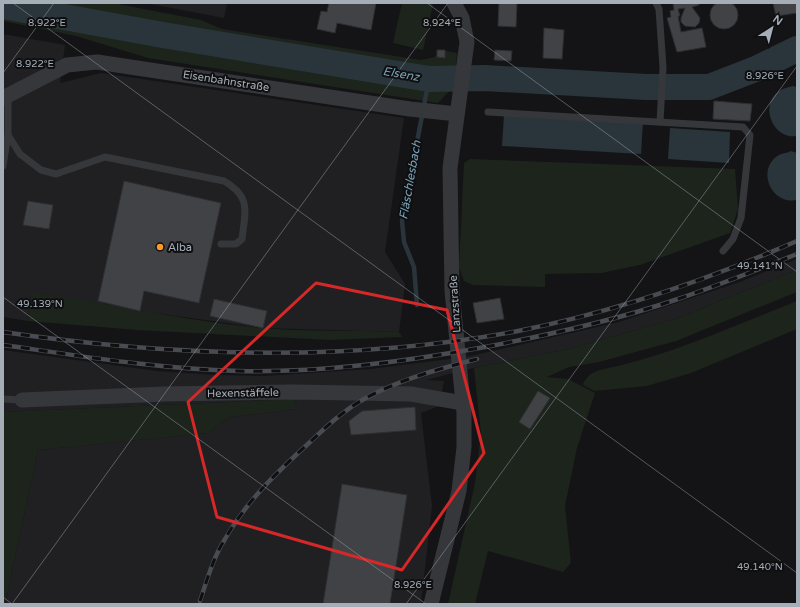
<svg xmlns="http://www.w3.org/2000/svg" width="800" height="607" font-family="'Varela Round',sans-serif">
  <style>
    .built { fill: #202023 }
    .green { fill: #1c241c }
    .water { fill: #2a353b }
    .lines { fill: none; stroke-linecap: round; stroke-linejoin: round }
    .stream { stroke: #2a353b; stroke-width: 4.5 }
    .river { stroke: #2a353b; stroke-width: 26 }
    .building { fill: #404246; stroke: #2e2f32 }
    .lane { stroke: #35373b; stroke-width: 7 }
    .street { stroke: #35373b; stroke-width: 15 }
    .rail-casing { stroke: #484b51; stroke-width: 4.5 }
    .rail { stroke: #0f0f11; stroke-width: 3; stroke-dasharray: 9; stroke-linecap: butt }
    .marked { fill: none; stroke: #d62828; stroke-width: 3; stroke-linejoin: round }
    .ticks { fill: none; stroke: #a5adb7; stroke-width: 1; stroke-opacity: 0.45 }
    .poi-dot { fill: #fd9925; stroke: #0f0f11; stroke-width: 1.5 }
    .labels { text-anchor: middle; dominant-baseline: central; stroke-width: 4; stroke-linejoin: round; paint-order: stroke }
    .street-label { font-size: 11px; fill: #a5adb7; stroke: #0f0f11 }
    .poi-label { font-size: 11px; fill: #a5adb7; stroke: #0f0f11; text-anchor: start }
    .water-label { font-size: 12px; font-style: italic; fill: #79a1b5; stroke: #0f0f11 }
    .ticks-label { font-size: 10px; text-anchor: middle; fill: #a5adb7; stroke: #0f0f11; stroke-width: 4; stroke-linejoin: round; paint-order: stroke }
  </style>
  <rect width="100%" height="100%" fill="#141416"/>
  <!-- built -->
  <g class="built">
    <polygon points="145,3 227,3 224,18"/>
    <polygon points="3,34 65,45 60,83 101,73 404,118 385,252 405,284 399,332 263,328 140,311 31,292 28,321 3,317"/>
    <polygon points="797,259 797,270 678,318 569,349 469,369 426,380 444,381 439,406 421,413 432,506 421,604 5,604 38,450 208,433 230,417 297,409 294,399 3,412 3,350 157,371 216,375 264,376 371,369 466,357 619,322 737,283"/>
  </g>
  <!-- green -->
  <g class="green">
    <polygon points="3,3 113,3 201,20 222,29 421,60 435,57 440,50 457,53 454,86 438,103 148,58 76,36 3,21"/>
    <polygon points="402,3 433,4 423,50 393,43"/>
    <polygon points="470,159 735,169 738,209 730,233 640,265 601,273 545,274 545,287 473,285 464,281 459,267 464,163"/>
    <polygon points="797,270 797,292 676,341 599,362 569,367 547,377 568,379 595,393 577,448 565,506 571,563 563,572 488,551 475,604 448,604 475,483 481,433 474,368 569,349 678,318"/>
    <path d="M31 292C108 303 185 321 263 328 308 332 354 330 399 332L402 337 330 340 137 330 28 321Z"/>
    <path d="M797 301V329L691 373 647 386 594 391 583 385C588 370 604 369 618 366 680 351 738 324 797 301Z"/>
    <polygon points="294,399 297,409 230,417 208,433 38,450 5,604 3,604 3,412"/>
  </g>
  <!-- water -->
  <g class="water">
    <path d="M793 86 797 87V136C772 140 758 103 781 90 784 88 789 87 793 86Z"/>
    <polygon points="504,115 643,122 641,154 502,146"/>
    <polygon points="670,128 730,132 729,163 668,159"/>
    <path d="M791 151 797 153V200C770 205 756 168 779 155 783 153 788 153 791 151Z"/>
  </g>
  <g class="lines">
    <!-- stream -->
    <polyline class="stream" points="417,305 414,267 404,242 402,221 429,79"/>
    <!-- river -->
    <polyline class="river" points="3,6 163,35 429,79 484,78 646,87 709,87 758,68 797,49"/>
  </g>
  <!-- building -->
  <g class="building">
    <circle cx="724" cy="15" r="14"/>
    <polygon points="329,3 376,3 371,30 337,23 335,33 317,29 321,11 327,12"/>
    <polygon points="499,3 517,3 516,27 498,26"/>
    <polygon points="673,3 699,3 699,5 692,7 700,18 699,23 695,27 685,26 681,22 681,18 685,8 678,9 680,16 678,16 681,32 702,28 706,47 677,52 667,18 671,17 670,11 674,10"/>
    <polygon points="773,3 797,3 797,13 776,16"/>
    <polygon points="544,28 564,30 562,59 543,58"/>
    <polygon points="437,50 445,50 445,58 437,57"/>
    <polygon points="495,50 512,51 511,61 494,60"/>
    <polygon points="714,101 752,104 750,121 713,119"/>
    <polygon points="124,181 221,203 199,303 144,291 140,311 98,301"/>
    <polygon points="28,201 53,205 49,229 23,225"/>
    <polygon points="500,298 504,319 477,323 473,303"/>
    <polygon points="214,299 267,311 263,328 210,316"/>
    <polygon points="538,391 550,398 530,429 519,422"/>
    <polygon points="415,407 416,430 351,435 349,421 362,411"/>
    <polygon points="342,484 407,495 390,604 323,604"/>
  </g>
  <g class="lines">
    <!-- lane -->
    <g class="lane">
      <polyline points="656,3 659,9 663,67 660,122"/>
      <path d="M8 96V135L20 154 41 170 56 174 105 157 224 181C252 197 245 212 242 239L236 244H221"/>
      <polyline points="488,112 743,127 750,135 741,218 733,239 723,251"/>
      <polyline points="3,166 8,135"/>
      <polyline points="3,399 22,400"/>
    </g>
    <!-- street -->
    <g class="street">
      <polyline points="3,98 67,65 97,62 410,109 457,114"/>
      <polyline points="22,400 164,394 293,392 411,394 463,403"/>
      <polyline points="431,604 459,491 464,447 464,413 452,291 450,168 467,42 462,18 454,3"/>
    </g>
    <!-- rail casing -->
    <g class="rail-casing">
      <g id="rail">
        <path d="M3 332C174 357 348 363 518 331 615 312 707 280 797 241"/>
        <path d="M3 345C81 356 159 369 238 371 321 373 404 362 485 347 549 335 613 321 675 300 716 286 757 270 797 254"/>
        <path d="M200 601C207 580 213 558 225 539 246 502 277 472 309 443 326 427 345 409 366 398 401 379 439 369 477 359"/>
      </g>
    </g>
    <!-- rail -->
    <use href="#rail" class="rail"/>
  </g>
  <!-- marked area -->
  <path class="marked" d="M316 283 447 310 484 453 402 570 217 517 188 402Z"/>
  <!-- ticks -->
  <path class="ticks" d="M13 3 797 573M427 3 797 272M3 73 54 3M3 297 426 604M3 597 12 604M12 604 448 3M406 604 797 66"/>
  <!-- markers -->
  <circle class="poi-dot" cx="160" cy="247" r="4"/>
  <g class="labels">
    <!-- street labels -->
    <g class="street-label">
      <text transform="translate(226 81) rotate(9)">Eisenbahnstraße</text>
      <text transform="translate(455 304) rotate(-94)">Lanzstraße</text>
      <text transform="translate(243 393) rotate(-1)">Hexenstäffele</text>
    </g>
    <!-- poi labels -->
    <g class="poi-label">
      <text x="168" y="247">Alba</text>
    </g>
    <!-- water labels -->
    <g class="water-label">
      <text transform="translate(401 74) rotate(10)">Elsenz</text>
      <text transform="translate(410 180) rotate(-80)">Fläschlesbach</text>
    </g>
  </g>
  <g class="ticks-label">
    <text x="47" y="26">8.922°E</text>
    <text x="442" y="26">8.924°E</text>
    <text x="35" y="67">8.922°E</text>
    <text x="765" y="79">8.926°E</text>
    <text x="760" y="269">49.141°N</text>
    <text x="40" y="307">49.139°N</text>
    <text x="760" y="570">49.140°N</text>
    <text x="413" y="588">8.926°E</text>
  </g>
  <!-- border -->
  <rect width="800" height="607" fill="none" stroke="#a5adb7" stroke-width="8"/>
  <!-- north arrow -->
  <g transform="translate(772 28) rotate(36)" stroke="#0f0f11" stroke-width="3" paint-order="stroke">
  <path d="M0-3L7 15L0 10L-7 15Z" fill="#a5adb7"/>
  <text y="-6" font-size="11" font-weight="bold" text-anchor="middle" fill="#a5adb7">N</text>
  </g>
</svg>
